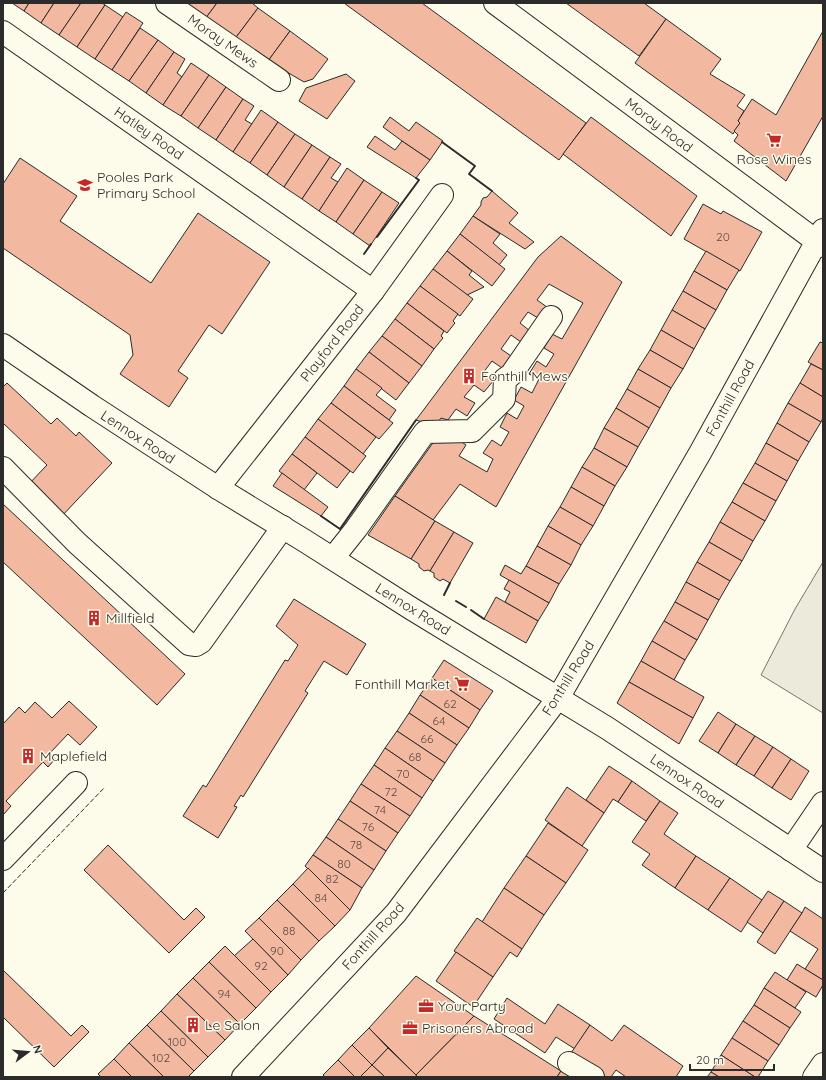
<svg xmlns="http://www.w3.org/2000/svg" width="826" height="1080" font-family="Quicksand,sans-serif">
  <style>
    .green { fill: #ecebdb; stroke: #74746e }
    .building { fill: #f2b8a0; stroke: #2b2b2b }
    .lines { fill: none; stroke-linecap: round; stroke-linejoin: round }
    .minor-casing { stroke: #2b2b2b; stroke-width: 24 }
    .minor { stroke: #fdfbea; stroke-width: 22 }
    .fence { stroke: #2b2b2b; stroke-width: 1; stroke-dasharray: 5 2; stroke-linecap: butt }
    .wall { stroke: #2b2b2b; stroke-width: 2 }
    .labels { text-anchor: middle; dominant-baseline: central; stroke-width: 3; stroke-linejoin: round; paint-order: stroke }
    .number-label { font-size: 12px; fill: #5d4e48 }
    .street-label { font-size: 14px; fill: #2b2b2b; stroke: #fdfbea }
    .poi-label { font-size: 14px; fill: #2b2b2b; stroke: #fdfbea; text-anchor: start }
  </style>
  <rect width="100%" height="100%" fill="#fdfbea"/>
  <!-- green -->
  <polygon class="green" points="823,562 823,713 761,675 795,609"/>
  <!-- building -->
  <g class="building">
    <polygon points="12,3 29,3 24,11"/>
    <polygon points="29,3 54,3 41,23 24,11"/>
    <polygon points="54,3 81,3 59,35 41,23"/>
    <polygon points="81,3 102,3 105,5 77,47 59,35"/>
    <polygon points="184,3 217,3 205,19"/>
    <polygon points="217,3 252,3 258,8 234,40 205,19"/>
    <polygon points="344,3 422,3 586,123 559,160"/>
    <polygon points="566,3 644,3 666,19 639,56"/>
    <polygon points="105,5 123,17 95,59 77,47"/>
    <polygon points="258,8 290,31 268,61 234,40"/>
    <polygon points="126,12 143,23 112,70 95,59"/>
    <polygon points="666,19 721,59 710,74 745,95 737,106 744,111 738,121 740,123 733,134 635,63"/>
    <polygon points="140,28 158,40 129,81 112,70"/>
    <polygon points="290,31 328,59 313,79 304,82 268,61"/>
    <polygon points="823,31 823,116 786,181 734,141 738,135 734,131 740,123 738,121 752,99 776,115"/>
    <polygon points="158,40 174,52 146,93 129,81"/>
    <polygon points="174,52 185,59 177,73 182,77 163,105 146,93"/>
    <polygon points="191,63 209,75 181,116 163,105"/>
    <polygon points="346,74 355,81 327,119 299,101 306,88"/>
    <polygon points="209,75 226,87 198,128 181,116"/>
    <polygon points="226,87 243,99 216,140 198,128"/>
    <polygon points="243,99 254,106 245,120 252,124 233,152 216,140"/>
    <polygon points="261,110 278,122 250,163 233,152"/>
    <polygon points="390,117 409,131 416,122 443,141 430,160 402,141 383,127"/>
    <polygon points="591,117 697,196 671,236 563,154"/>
    <polygon points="278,122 295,134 267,175 250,163"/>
    <polygon points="295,134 312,145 284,187 267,175"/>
    <polygon points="375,136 395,150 402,141 430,160 416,178 367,147"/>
    <polygon points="312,145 330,157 302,199 284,187"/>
    <polygon points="330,157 341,164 331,178 338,182 319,211 302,199"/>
    <polygon points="20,158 77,196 60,221 151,283 198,213 270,262 222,334 209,325 178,371 188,378 169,407 120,374 133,355 130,335 3,248 3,184"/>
    <polygon points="347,168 364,180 336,222 319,211"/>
    <polygon points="364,180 382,192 353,234 336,222"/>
    <polygon points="492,191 518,213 509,223 534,242 525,249 473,216 481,205 481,202 483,198 487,197"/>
    <polygon points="382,192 399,203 370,246 353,234"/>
    <polygon points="703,204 721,214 723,211 762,232 740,271 684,239"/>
    <polygon points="473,216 500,234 493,243 507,255 499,265 460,234"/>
    <polygon points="460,234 505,269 492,286 447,251"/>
    <polygon points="561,236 622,282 496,507 460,484 433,520 395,496 435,440 453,436 466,445 459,456 487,472 493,459 483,453 492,440 501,446 509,432 500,427 507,413 517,419 524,406 514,400 521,387 532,393 539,379 529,374 537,361 546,367 554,354 544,348 552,334 562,339 583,303 549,284 537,300 547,307 538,318 528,312 520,323 530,331 521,342 511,335 501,349 511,356 502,368 492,361 483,373 494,380 484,392 474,385 464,397 475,403 467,416 456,409 448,420 441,418 435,426 416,420 538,257"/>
    <polygon points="447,251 472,271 469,275 484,287 467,295 433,269"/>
    <polygon points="706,251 739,270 727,290 694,271"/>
    <polygon points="433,269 473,299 460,316 420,286"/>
    <polygon points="694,271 727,290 716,310 683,291"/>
    <polygon points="420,286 458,314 453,321 455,323 447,333 407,303"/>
    <polygon points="683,291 716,310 705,329 672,310"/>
    <polygon points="407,303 444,331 441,336 443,338 434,349 395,319"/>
    <polygon points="672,310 705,329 694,349 661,330"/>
    <polygon points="395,319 434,349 422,366 382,336"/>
    <polygon points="661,330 694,349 683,369 650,350"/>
    <polygon points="382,336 422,366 409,383 369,352"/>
    <polygon points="820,342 823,343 823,370 808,362"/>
    <polygon points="650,350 683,369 671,388 638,369"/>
    <polygon points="369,352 409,383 396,400 356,369"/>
    <polygon points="811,364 823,370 823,397 800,383"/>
    <polygon points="356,369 382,388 376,395 396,410 389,420 344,386"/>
    <polygon points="638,369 671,388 660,408 627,389"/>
    <polygon points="7,383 51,424 57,418 76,436 79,432 112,463 60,518 27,486 47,465 3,423 3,385 4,386"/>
    <polygon points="800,383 823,397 823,418 821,422 788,403"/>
    <polygon points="344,386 393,423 379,439 331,403"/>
    <polygon points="627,389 660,408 649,428 616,408"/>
    <polygon points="331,403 376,437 363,454 318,419"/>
    <polygon points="788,403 821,422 809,442 777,423"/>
    <polygon points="616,408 649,428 638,447 604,428"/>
    <polygon points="318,419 366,456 353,473 305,437"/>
    <polygon points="777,423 809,442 798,461 766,443"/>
    <polygon points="604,428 638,447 627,467 594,448"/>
    <polygon points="305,437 350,471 337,488 292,454"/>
    <polygon points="766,443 798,461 787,481 755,463"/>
    <polygon points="594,448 627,467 615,486 582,467"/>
    <polygon points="292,454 317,473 304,490 279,471"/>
    <polygon points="755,463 787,481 776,501 743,483"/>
    <polygon points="582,467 615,486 604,506 571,487"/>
    <polygon points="282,473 328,507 321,516 273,486"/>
    <polygon points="743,483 776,501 765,521 732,502"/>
    <polygon points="571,487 604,506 593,526 560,507"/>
    <polygon points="395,496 435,521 411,559 368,535"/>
    <polygon points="732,502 765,521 753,541 720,522"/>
    <polygon points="3,504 185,674 157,705 3,562"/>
    <polygon points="560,507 593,526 581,545 548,526"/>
    <polygon points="435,521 454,532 430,571 428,570 424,571 419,567 419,564 411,559"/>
    <polygon points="720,522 753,541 742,561 709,542"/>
    <polygon points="548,526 581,545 571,565 537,546"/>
    <polygon points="454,532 473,543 450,583 443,579 440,581 434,577 434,573 430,571"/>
    <polygon points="709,542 742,561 730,581 697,562"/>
    <polygon points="537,546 571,565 559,584 526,566"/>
    <polygon points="697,562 730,581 719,600 686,582"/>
    <polygon points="505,565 521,574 526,566 559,584 549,603 500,575"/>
    <polygon points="509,580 549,603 538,621 505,602 510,592 504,589"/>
    <polygon points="686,582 719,600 708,620 675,602"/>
    <polygon points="496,597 538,621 526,643 484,619"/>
    <polygon points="294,599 366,644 347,675 324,661 305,691 308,693 243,797 241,795 234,806 237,807 218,838 183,816 203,785 206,787 285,660 288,661 298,645 276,626"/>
    <polygon points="675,602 708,620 697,640 664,621"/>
    <polygon points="664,621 697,640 685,660 652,641"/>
    <polygon points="652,641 685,660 674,680 641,661"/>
    <polygon points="444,660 493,691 480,710 432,678"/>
    <polygon points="641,661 704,697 693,718 629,682"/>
    <polygon points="432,678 480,710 469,728 420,695"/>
    <polygon points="629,682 693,718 679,744 617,703"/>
    <polygon points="420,695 469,728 457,745 409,713"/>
    <polygon points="69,701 97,727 80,745 68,734 50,753 55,759 48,767 43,762 6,801 11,806 3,815 3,724 19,707 25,713 35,702 52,718"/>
    <polygon points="718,712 736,724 718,753 699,741"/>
    <polygon points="409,713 457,745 445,763 397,731"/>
    <polygon points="736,724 755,736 736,765 718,753"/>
    <polygon points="397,731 445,763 433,781 385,748"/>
    <polygon points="755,736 773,747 754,776 736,765"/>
    <polygon points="773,747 791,759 772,788 754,776"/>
    <polygon points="385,748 433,781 422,798 374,765"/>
    <polygon points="791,759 809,771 791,800 772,788"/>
    <polygon points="374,765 422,798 410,816 361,784"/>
    <polygon points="609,766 632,781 618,802 613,799 604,813 586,800"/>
    <polygon points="632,781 660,801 646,821 618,802"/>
    <polygon points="361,784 410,816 398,833 350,801"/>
    <polygon points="567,787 604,813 582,846 545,820"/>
    <polygon points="350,801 398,833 386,851 338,819"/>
    <polygon points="660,801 678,813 664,834 696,856 675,888 642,865 650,854 632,842"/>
    <polygon points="338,819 386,851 374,870 326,837"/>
    <polygon points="548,823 588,850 566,883 526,856"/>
    <polygon points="326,837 374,870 362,888 313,855"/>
    <polygon points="108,845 184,920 196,908 205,917 169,953 84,870"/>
    <polygon points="313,855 362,888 350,910 305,866"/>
    <polygon points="526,856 566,883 544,915 504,888"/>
    <polygon points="696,856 730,878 708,910 675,888"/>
    <polygon points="308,868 350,910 335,926 293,884"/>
    <polygon points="730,878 762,900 741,932 708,910"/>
    <polygon points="293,884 335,926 319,941 277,900"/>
    <polygon points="504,888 544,915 522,949 482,922"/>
    <polygon points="768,891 784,901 763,933 747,922"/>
    <polygon points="277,900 319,941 301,960 259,918"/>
    <polygon points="784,901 802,913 775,954 757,942"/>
    <polygon points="805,907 823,919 823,980 805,969 818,949 790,931 802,913"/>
    <polygon points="259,918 301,960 288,975 245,931"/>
    <polygon points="477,918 522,949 517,957 510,952 493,977 454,951"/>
    <polygon points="253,939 288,975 271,992 234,956"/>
    <polygon points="225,946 271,992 256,1008 209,962"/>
    <polygon points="456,952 493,977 473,1007 436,981"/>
    <polygon points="209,962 256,1008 240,1024 193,978"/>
    <polygon points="797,964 823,980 823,985 816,997 787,980"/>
    <polygon points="3,970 71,1036 82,1025 89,1032 54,1067 3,1017"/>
    <polygon points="775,972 806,992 795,1008 764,988"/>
    <polygon points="416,976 474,1016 416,1075 369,1028"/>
    <polygon points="193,978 240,1024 225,1040 177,994"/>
    <polygon points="764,988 801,1012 790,1028 754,1005"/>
    <polygon points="177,994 225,1040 208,1057 161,1011"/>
    <polygon points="507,998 545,1024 558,1004 590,1025 575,1049 556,1037 545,1053 494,1019"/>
    <polygon points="754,1005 790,1028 779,1045 743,1021"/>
    <polygon points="161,1011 208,1057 194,1071 147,1025"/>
    <polygon points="474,1016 561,1071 557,1077 417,1077 416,1075"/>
    <polygon points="743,1021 779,1045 768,1061 732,1038"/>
    <polygon points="147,1025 194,1071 188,1077 164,1077 129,1043"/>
    <polygon points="590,1025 612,1041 624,1025 683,1066 676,1077 626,1077 616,1070 611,1077 606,1077 571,1053"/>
    <polygon points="369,1028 388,1048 372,1065 352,1045"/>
    <polygon points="732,1038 768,1061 758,1077 755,1077 721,1055"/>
    <polygon points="129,1043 164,1077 132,1077 114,1059"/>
    <polygon points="352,1045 372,1065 360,1077 355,1077 338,1060"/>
    <polygon points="388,1048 416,1075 417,1077 385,1077 372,1065"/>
    <polygon points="721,1055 755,1077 719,1077 711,1072"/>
    <polygon points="114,1059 132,1077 101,1077 98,1074"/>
    <polygon points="338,1060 355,1077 325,1077 323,1075"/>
    <polygon points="372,1065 385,1077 360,1077"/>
    <polygon points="561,1071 571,1077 557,1077"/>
    <polygon points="711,1072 719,1077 707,1077"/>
  </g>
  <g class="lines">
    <!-- minor casing -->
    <g class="minor-casing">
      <g id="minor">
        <polyline points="167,3 279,80"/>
        <polyline points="495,3 823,246"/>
        <polyline points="3,32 373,291"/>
        <polyline points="3,345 92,406 218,488 305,541 412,609 607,728 823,871"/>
        <polyline points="3,468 77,543 189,644 196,645 201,642 283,527"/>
        <polyline points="218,488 373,291 442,195"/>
        <polyline points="333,558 356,529 425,432 472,431 504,399 505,379 511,375 551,317"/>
        <polyline points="791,850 823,803"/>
        <polyline points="3,859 76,783"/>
        <polyline points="569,1063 593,1077"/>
        <polyline points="243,1077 396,913 558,698 700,453 823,230"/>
        <polyline points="814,1077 823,1064"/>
      </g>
    </g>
    <!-- minor -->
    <use href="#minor" class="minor"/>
    <!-- fence -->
    <polyline class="fence" points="3,893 105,787"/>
    <!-- wall -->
    <g class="wall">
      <polyline points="442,142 475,166 469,174 492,191"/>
      <polyline points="377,237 419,180 416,178"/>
      <polyline points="364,254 371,244"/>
      <polyline points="321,516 340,529 416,420"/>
      <polyline points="444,595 450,583"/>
      <polyline points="456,601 466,607"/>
      <polyline points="471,610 484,619"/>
    </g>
  </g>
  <!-- icons -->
  <defs>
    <g id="supermarket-bare" transform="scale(1.2)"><path d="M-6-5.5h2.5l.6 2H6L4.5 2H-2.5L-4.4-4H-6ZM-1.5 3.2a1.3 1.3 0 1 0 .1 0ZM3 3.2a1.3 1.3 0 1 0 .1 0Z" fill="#c62828" stroke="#fdfbea" stroke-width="2.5" paint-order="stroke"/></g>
    <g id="school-bare" transform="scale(1.2)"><path d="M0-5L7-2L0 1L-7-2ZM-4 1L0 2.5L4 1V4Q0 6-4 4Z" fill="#c62828" stroke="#fdfbea" stroke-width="2.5" paint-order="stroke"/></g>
    <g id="building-bare" transform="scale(1.2)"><path d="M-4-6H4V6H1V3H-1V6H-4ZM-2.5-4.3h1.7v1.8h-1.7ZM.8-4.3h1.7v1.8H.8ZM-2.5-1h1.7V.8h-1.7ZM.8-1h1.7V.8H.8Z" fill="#c62828" stroke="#fdfbea" stroke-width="2.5" paint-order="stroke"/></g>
    <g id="office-bare" transform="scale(1.2)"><path d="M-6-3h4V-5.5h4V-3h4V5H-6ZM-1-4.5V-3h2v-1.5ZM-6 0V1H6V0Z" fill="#c62828" stroke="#fdfbea" stroke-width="2.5" paint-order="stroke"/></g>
  </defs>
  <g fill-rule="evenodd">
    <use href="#supermarket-bare" x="774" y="140"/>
    <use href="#school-bare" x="85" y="185"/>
    <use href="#building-bare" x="469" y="376"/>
    <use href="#building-bare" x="94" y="618"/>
    <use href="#supermarket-bare" x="462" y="684"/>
    <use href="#building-bare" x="28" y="756"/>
    <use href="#office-bare" x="426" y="1006"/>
    <use href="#building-bare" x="193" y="1025"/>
    <use href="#office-bare" x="410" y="1028"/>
  </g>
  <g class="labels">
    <!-- number labels -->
    <g class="number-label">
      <text x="723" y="236">20</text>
      <text x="450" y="703">62</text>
      <text x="439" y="720">64</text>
      <text x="427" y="738">66</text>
      <text x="415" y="756">68</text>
      <text x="403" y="773">70</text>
      <text x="391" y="791">72</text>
      <text x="380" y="809">74</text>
      <text x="368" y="826">76</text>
      <text x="356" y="844">78</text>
      <text x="344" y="863">80</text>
      <text x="332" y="878">82</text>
      <text x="321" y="897">84</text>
      <text x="289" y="930">88</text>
      <text x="277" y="950">90</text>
      <text x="261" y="965">92</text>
      <text x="224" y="993">94</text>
      <text x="177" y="1041">100</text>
      <text x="161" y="1057">102</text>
    </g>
    <!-- street labels -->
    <g class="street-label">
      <text transform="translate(223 41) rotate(35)">Moray Mews</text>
      <text transform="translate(659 125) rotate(37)">Moray Road</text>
      <text transform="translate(149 133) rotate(35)">Hatley Road</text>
      <text transform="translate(332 343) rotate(-52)">Playford Road</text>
      <text transform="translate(730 398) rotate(-61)">Fonthill Road</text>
      <text transform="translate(138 437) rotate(33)">Lennox Road</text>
      <text transform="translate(413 609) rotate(32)">Lennox Road</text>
      <text transform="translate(568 678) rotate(-58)">Fonthill Road</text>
      <text transform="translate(687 781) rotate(34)">Lennox Road</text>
      <text transform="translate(373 936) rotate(-48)">Fonthill Road</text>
    </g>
    <!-- poi labels -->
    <g class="poi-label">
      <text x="774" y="159" text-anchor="middle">Rose Wines</text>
      <text x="97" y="177">Pooles Park<tspan x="97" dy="16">Primary School</tspan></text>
      <text x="481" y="376">Fonthill Mews</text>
      <text x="106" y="618">Millfield</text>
      <text x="450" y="684" text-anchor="end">Fonthill Market</text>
      <text x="40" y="756">Maplefield</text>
      <text x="438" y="1006">Your Party</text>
      <text x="205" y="1025">Le Salon</text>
      <text x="422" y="1028">Prisoners Abroad</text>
    </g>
  </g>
  <!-- border -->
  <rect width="826" height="1080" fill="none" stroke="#2b2b2b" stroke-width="8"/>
  <!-- north arrow -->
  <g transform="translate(28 1052) rotate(74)" stroke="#fdfbea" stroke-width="3" paint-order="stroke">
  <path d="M0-3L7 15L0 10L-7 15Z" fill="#2b2b2b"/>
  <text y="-6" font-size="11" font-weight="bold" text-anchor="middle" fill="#2b2b2b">N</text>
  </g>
  <!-- scale -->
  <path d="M690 1064v6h84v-6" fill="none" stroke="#2b2b2b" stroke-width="2"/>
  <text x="696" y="1064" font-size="12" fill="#2b2b2b" stroke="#fdfbea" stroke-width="3" paint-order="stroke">20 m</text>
</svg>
